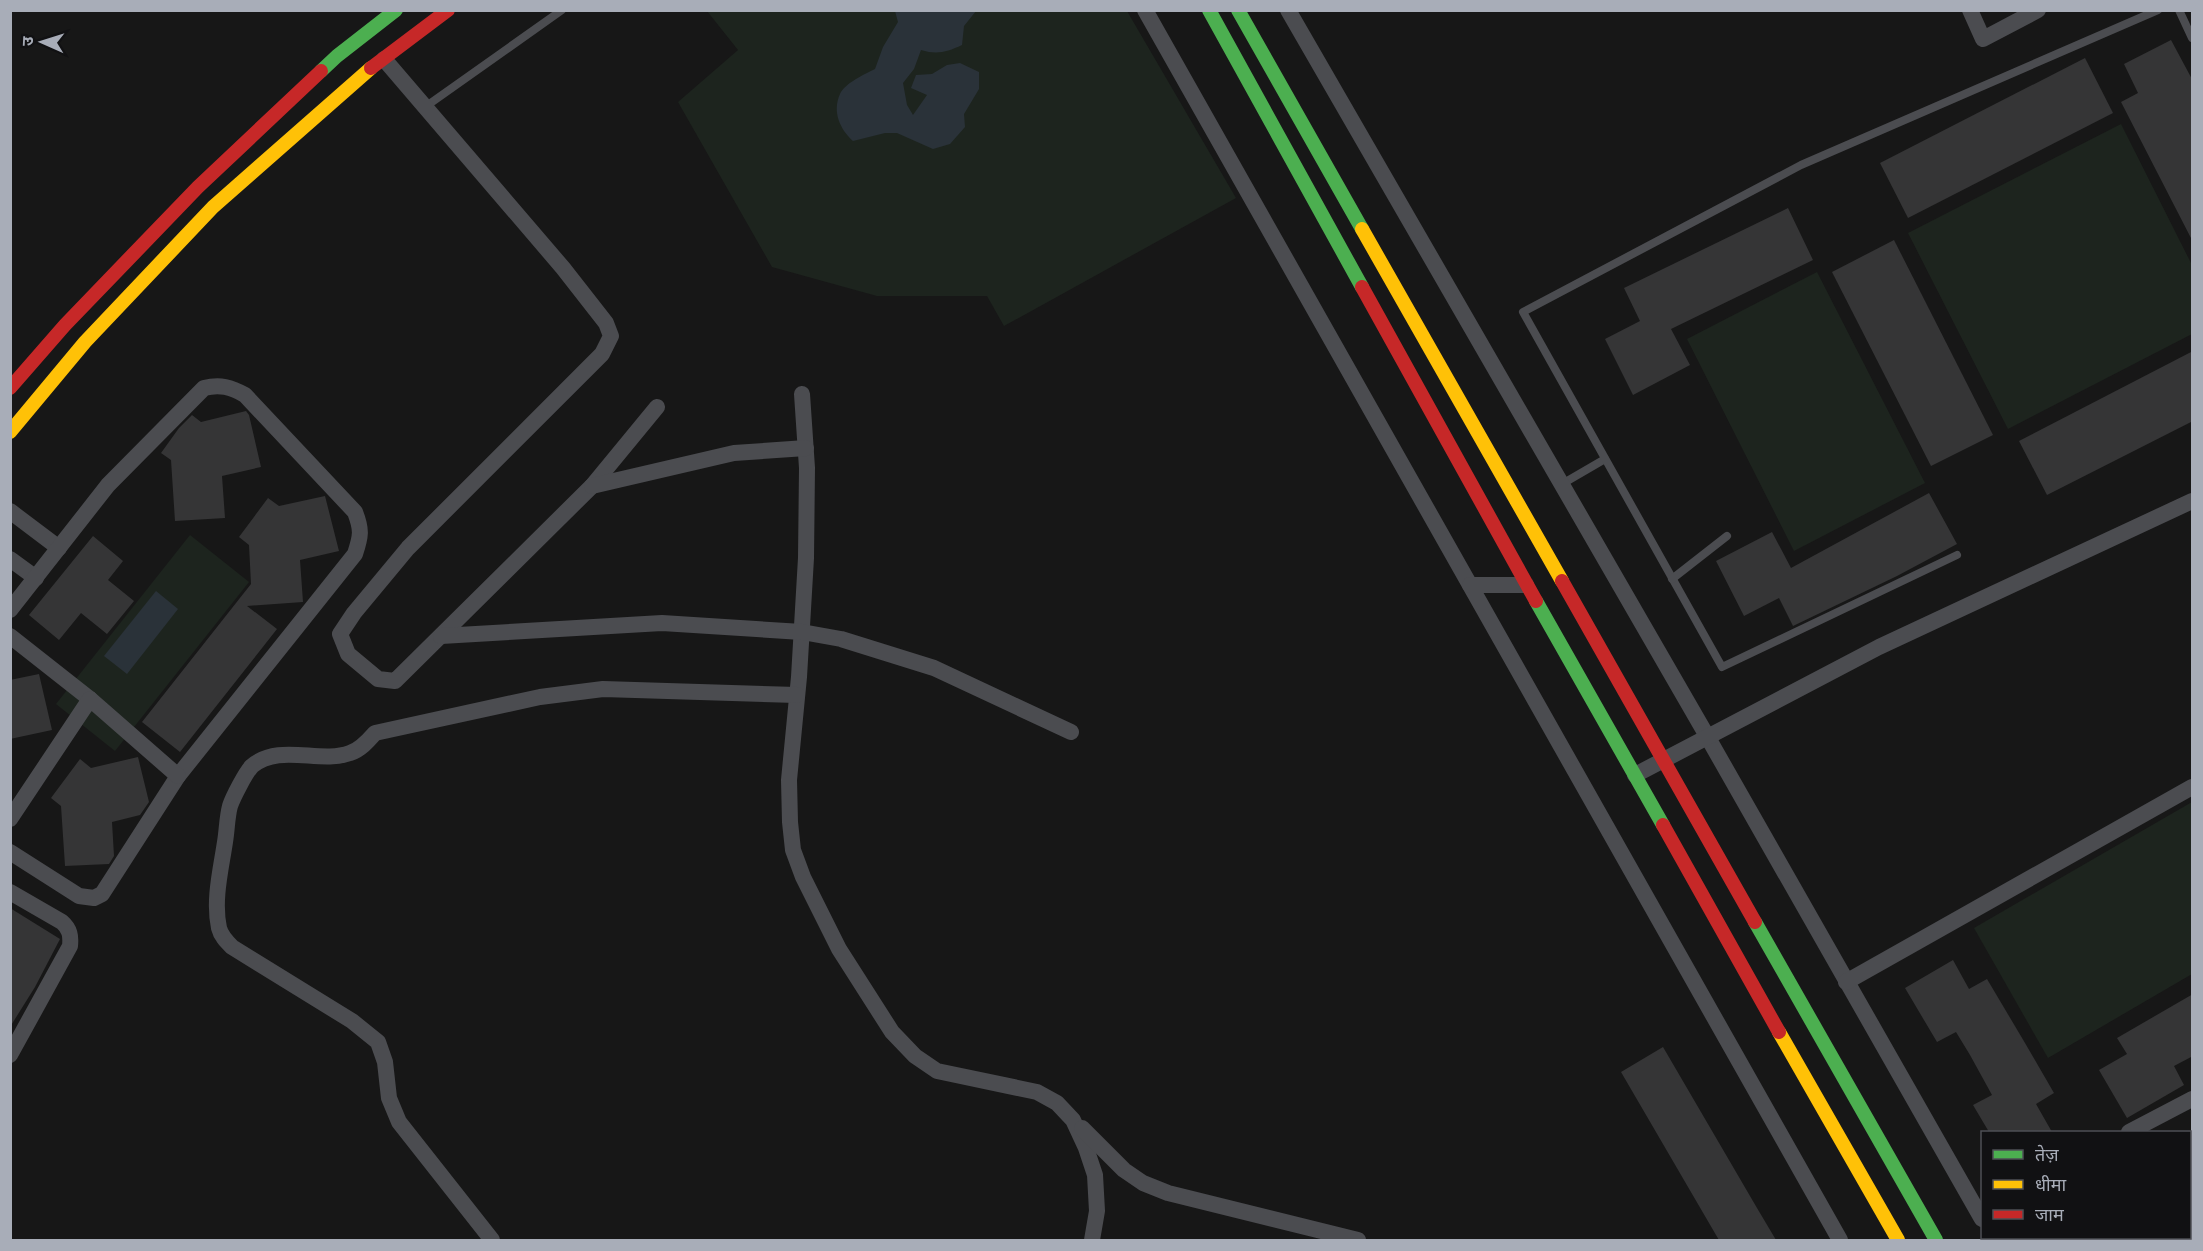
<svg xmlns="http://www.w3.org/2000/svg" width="2203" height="1251" font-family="Helvetica,'Noto Sans Devanagari',sans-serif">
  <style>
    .green { fill: #1d241e }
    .water { fill: #2a3239 }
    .building { fill: #353536 }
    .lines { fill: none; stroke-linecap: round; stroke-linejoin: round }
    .lane { stroke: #4b4c50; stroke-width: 8 }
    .street { stroke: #4b4c50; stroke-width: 16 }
    .fast { stroke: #4caf50; stroke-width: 14 }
    .slow { stroke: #ffc107; stroke-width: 14 }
    .jam { stroke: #c62828; stroke-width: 14 }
  </style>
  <rect width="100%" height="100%" fill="#171717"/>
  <!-- green -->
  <g class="green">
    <polygon points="707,11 1127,11 1236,198 1004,326 987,296 877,296 772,267 678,102 738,50"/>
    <polygon points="2121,124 2192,265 2192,334 2008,429 1908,233"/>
    <polygon points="1817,272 1925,483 1794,551 1687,339"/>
    <polygon points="190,535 249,582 115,751 56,704"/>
    <polygon points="2192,802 2192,974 2048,1058 1974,928"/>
  </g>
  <!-- water -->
  <g class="water">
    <path d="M895 11H976L964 26 962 45C947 52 937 55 921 50L914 69 903 83 907 105 913 115 927 95 911 88 916 75 932 74 947 65 960 63 979 72V89L964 114 965 127 950 144 933 149 897 133H885L853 141C840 129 832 112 840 94 845 83 865 74 875 69L883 47 898 22Z"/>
    <polygon points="156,591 178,609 127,674 104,656"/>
  </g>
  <!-- building -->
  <g class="building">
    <polygon points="2171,40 2193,81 2193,242 2121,102 2138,93 2124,64"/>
    <polygon points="2085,58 2113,113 1908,218 1880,163"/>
    <polygon points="1788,208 1813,260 1671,329 1690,365 1633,395 1605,339 1640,321 1624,288"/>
    <polygon points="1894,240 1993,435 1931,466 1832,272"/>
    <polygon points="2193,351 2193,421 2047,495 2019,441"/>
    <polygon points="246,411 249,415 261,467 222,476 225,518 175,521 171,460 161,453 179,428 192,415 201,422"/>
    <polygon points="1929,493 1957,544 1897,576 1793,626 1779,598 1744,616 1716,561 1772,532 1791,568"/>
    <polygon points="325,496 339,551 300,560 303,602 247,606 277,629 180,752 142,722 251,584 249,545 239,537 268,498 279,506"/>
    <polygon points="93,536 123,561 108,580 134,601 107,634 81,613 59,640 29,615"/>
    <polygon points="39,674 52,730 10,739 10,680"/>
    <polygon points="138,757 149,802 140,815 112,822 114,856 109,864 65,866 61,806 51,798 80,759 91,768"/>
    <polygon points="10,908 60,939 35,987 10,1027"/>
    <polygon points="1953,960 1969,989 1987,979 2025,1043 2054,1093 2036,1104 2052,1132 1989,1132 1973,1105 1992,1095 1970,1055 1956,1032 1937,1042 1905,988"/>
    <polygon points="2193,994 2193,1056 2174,1066 2184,1085 2127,1118 2099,1070 2127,1054 2117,1038"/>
    <polygon points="1663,1047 1757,1208 1776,1240 1719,1240 1716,1235 1621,1072"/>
  </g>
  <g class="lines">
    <!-- lane -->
    <g class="lane">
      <polyline points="2179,10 2192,38"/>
      <polyline points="425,107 562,10"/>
      <polyline points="1562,484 1605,459"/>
      <polyline points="1957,555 1722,667 1523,312 1801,165 2158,10"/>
      <polyline points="1672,579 1727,536"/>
    </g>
    <!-- street -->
    <g class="street">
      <polyline points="1145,10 1840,1240"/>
      <polyline points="1288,10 1707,736 1982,1219"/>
      <polyline points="1970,10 1983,39 2038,10"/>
      <polyline points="384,59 563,268 606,323 611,336 602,354 408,548 354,613 340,634 348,654 378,679 395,681 592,486 657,407"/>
      <polyline points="802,394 807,468 806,558 799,677 789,780 790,822 793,850 803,877 839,949 892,1032 915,1056 937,1071 1037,1092 1057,1103 1073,1120 1086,1148 1095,1175 1097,1211 1092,1240"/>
      <polyline points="592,486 734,453 806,448"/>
      <polyline points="10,511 59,548"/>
      <polyline points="10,559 36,578"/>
      <polyline points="1470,585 1526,585"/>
      <path d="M10 610 108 485 204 388C220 384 231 387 245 395L355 512C362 530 361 536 355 554L178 776 102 894 94 898 79 896 10 852"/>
      <polyline points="10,636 90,699"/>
      <polyline points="441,636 662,623 802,632 841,639 934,668 1071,732"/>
      <polyline points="1635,775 1879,647 2192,501"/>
      <polyline points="10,819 90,699 178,776"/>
      <path d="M10 892 62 922C70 929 71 936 70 946L10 1055"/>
      <polyline points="1846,982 2192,787"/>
      <polyline points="1082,1128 1124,1170 1143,1183 1168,1193 1358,1240"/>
      <polyline points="2129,1132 2192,1099"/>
      <polyline points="1993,1238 1995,1240"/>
      <path d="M492 1240 399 1122 389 1098 385 1062 378 1042 352 1021 232 947C226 941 221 936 219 928 213 900 221 869 225 842 227 830 227 817 230 806 233 797 246 772 252 766 279 743 320 764 350 753 360 750 368 741 375 733L540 697 603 689 797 695"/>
    </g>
    <!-- fast -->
    <g class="fast">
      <polyline points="1209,10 1362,287"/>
      <polyline points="1238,10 1362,229"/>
      <polyline points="321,71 337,56 396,10"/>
      <polyline points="1536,601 1663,825"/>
      <polyline points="1755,922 1936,1240"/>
    </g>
    <!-- slow -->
    <g class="slow">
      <polyline points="1362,229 1562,581"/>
      <polyline points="10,432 85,342 213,207 371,68"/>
      <polyline points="1779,1032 1898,1240"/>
    </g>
    <!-- jam -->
    <g class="jam">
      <polyline points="371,68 448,10"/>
      <polyline points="1362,287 1536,601"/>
      <polyline points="10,388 65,325 198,187 321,71"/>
      <polyline points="1562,581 1755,922"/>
      <polyline points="1663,825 1779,1032"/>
    </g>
  </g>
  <!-- border -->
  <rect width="2203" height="1251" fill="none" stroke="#a8adb8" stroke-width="24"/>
  <!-- legend -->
  <rect x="1981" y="1131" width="210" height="108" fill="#111113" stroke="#4d4f55" stroke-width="1.5"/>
  <rect x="1993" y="1150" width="30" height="9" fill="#4caf50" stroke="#4d4f55" stroke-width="1.5"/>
  <text x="2035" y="1161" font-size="18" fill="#a8adb8">तेज़</text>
  <rect x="1993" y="1180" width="30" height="9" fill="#ffc107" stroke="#4d4f55" stroke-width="1.5"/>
  <text x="2035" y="1191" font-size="18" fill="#a8adb8">धीमा</text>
  <rect x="1993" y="1210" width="30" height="9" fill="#c62828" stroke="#4d4f55" stroke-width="1.5"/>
  <text x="2035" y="1221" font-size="18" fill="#a8adb8">जाम</text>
  <!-- north arrow -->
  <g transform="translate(42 42) rotate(273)" stroke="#111113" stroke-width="4.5" paint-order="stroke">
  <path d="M0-4.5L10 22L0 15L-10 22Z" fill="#a8adb8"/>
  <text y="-9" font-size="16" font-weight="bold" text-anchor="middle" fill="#a8adb8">उ</text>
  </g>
</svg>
